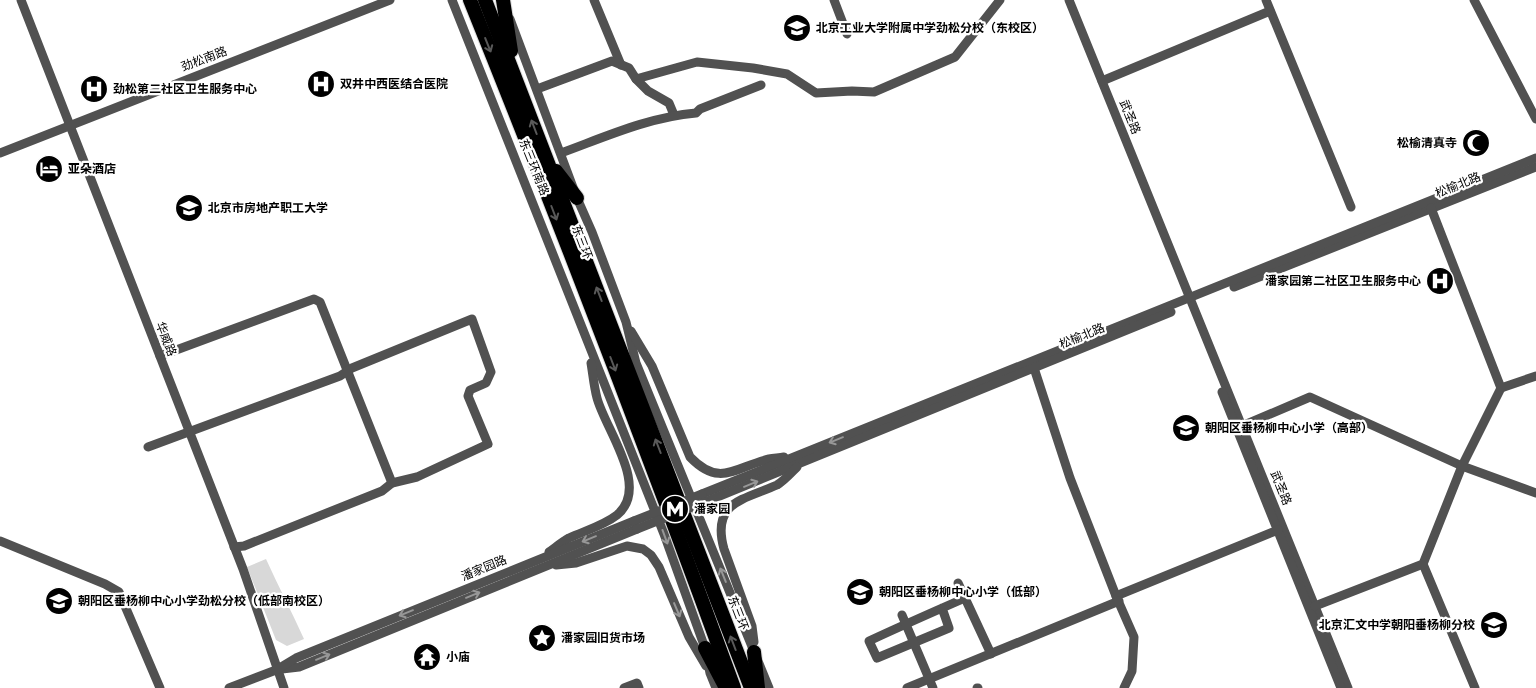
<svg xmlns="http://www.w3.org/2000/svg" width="1536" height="688" font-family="Roboto,'Noto Sans SC',sans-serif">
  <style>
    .green { fill: #d8d8d8 }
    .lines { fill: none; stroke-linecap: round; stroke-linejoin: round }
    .highway-casing { stroke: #dbdbdb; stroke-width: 16 }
    .minor { stroke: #515151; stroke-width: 9 }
    .highway { stroke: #000; stroke-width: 14 }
    .minor-bridge { stroke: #515151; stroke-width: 9 }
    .oneway { stroke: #595959 }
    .oneway2 { stroke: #979797 }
    .labels { text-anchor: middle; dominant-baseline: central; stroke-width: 4.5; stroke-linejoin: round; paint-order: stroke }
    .poi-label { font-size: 12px; font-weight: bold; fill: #000; stroke: #fff; text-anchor: start }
    .street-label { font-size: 12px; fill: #000; stroke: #fff }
  </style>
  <rect width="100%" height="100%" fill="#fff"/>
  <!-- green -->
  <path class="green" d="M266 559C278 586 292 612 304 639L287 646 276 640 247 567Z"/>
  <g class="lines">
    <!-- highway casing -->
    <g class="highway-casing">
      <g id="highway">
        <path d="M470 0C562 228 650 457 734 688"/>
        <polyline points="485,0 751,688"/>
        <polyline points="503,0 511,51"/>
        <polyline points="556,171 577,198"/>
        <polyline points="705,648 726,688"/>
        <polyline points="754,652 758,688"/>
      </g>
    </g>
    <!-- minor -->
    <g class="minor">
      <polyline points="21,0 243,569 284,688"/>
      <polyline points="452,0 664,534 705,648 710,673 716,688"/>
      <polyline points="594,0 621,65"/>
      <polyline points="834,0 847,34"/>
      <polyline points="1069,0 1348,688"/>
      <polyline points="1266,0 1351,207"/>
      <polyline points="1474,0 1536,119"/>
      <polyline points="510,19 577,198 592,232 626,322 636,363 769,688"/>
      <polyline points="636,79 648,91 669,103 674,115"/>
      <polyline points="1102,81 1270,11"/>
      <polyline points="537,89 612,61 629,68 636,79 697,62 753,68 787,74 816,93 852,91 874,92 955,57 1000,0"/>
      <polyline points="0,153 390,0"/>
      <path d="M561 153C605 137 649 117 696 113L700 109 761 85"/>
      <polyline points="1234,287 1536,167"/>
      <path d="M631 331 652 366 690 457C720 488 735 467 769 459 774 458 779 458 784 457"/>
      <polyline points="160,356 314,299 320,302 392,483"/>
      <polyline points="1034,368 1070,478 1116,596 1134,637 1132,671 1124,688"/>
      <polyline points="1501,388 1536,376"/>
      <polyline points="1222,392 1341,688"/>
      <polyline points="1242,426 1310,397 1462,466 1536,493"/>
      <polyline points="148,447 340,376 352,368 472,319 491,372 486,383 470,390 468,396 488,444 417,477 392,483 382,491 244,546 234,547"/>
      <polyline points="702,494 1536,158"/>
      <polyline points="705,502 1171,312"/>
      <polyline points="0,541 105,584 119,592 160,688"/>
      <path d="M549 552C556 547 562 542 569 538 584 531 603 526 617 515 651 487 605 429 597 398 594 387 593 375 591 363"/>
      <polyline points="1423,564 1475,688"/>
      <polyline points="556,565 576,563 627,546 643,549 651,555 659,567 689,637 706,666"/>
      <polyline points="958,583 991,654"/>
      <polyline points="1116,596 1278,530"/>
      <polyline points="1315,606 1423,564 1462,466 1501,388 1431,208"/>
      <path d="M942 608 949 628 877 658 869 641C901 626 933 612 965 598"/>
      <polyline points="902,615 933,688"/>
      <path d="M754 642 752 626 724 549C711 502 743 500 777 485 784 481 791 473 797 467"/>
      <polyline points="282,669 299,667 637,529"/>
      <polyline points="229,688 276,670 296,658 634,521"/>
      <polyline points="624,688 637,683 639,688"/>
      <polyline points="907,688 1119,601"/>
      <polyline points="977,688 978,688"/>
    </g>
    <!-- highway -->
    <use href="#highway" class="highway"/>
    <!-- minor-bridge -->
    <g class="minor-bridge">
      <polyline points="634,521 702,494"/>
      <polyline points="637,529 705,502"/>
    </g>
  </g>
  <!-- one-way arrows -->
  <defs><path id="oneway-shaft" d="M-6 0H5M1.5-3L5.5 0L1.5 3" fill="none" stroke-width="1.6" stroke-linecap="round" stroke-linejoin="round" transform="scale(1.25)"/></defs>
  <g class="oneway">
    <use href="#oneway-shaft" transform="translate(488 45) rotate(68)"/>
    <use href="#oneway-shaft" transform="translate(534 127) rotate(-111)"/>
    <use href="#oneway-shaft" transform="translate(554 213) rotate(69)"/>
    <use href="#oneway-shaft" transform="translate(599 294) rotate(-111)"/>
    <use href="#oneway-shaft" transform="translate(613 364) rotate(69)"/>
    <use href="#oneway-shaft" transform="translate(658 446) rotate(-111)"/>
    <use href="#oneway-shaft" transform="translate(733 643) rotate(-111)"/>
  </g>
  <g class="oneway2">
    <use href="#oneway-shaft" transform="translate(836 440) rotate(158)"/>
    <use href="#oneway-shaft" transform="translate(751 484) rotate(-22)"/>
    <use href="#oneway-shaft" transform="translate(665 537) rotate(70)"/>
    <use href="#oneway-shaft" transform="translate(589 539) rotate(158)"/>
    <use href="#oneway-shaft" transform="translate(723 575) rotate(-112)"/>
    <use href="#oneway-shaft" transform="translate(473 595) rotate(-22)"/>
    <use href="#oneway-shaft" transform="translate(677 610) rotate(67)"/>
    <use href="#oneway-shaft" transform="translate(406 613) rotate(158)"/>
    <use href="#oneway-shaft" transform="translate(323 657) rotate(-22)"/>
  </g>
  <!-- icons -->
  <defs>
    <g id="school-disc" transform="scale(1.4375)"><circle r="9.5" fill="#000" stroke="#fff"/><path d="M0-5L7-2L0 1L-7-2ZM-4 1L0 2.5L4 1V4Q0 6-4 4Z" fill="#fff"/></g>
    <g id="hospital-disc" transform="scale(1.4375)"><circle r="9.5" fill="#000" stroke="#fff"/><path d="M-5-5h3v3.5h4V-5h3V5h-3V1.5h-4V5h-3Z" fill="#fff"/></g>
    <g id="mosque-disc" transform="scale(1.4375)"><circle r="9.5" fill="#000" stroke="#fff"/><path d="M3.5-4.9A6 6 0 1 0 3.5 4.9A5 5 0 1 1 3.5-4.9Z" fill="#fff"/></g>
    <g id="hotel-disc" transform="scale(1.4375)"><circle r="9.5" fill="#000" stroke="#fff"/><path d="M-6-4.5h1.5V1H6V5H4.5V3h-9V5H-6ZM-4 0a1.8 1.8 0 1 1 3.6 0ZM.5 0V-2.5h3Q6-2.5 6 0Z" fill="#fff"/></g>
    <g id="metro-disc" transform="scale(1.4375)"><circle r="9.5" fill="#000" stroke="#fff"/><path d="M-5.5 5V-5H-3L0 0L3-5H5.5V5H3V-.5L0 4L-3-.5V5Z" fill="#fff"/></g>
    <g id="sight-disc" transform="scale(1.4375)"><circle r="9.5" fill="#000" stroke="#fff"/><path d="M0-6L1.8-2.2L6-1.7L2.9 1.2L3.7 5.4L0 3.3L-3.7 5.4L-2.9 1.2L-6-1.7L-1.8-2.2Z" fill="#fff"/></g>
    <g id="temple-disc" transform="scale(1.4375)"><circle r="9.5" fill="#000" stroke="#fff"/><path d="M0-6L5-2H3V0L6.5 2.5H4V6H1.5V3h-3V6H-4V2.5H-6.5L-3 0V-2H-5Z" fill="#fff"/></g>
  </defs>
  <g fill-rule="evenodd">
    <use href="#school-disc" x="797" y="28"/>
    <use href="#hospital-disc" x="321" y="84"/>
    <use href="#hospital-disc" x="94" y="89"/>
    <use href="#mosque-disc" x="1476" y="143"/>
    <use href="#hotel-disc" x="49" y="169"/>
    <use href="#school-disc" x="189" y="208"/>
    <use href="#hospital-disc" x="1440" y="281"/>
    <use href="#school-disc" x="1186" y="428"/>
    <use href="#metro-disc" x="675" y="509"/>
    <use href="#school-disc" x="860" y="592"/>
    <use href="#school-disc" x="59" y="601"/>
    <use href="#school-disc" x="1494" y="625"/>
    <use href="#sight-disc" x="542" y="638"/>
    <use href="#temple-disc" x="427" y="657"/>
  </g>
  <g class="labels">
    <!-- poi labels -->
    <g class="poi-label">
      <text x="816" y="28">北京工业大学附属中学劲松分校（东校区）</text>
      <text x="340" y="84">双井中西医结合医院</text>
      <text x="113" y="89">劲松第二社区卫生服务中心</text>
      <text x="1457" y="143" text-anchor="end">松榆清真寺</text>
      <text x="68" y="169">亚朵酒店</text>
      <text x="208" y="208">北京市房地产职工大学</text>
      <text x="1421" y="281" text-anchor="end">潘家园第二社区卫生服务中心</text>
      <text x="1205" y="428">朝阳区垂杨柳中心小学（高部）</text>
      <text x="694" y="509">潘家园</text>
      <text x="879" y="592">朝阳区垂杨柳中心小学（低部）</text>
      <text x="78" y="601">朝阳区垂杨柳中心小学劲松分校（低部南校区）</text>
      <text x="1475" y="625" text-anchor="end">北京汇文中学朝阳垂杨柳分校</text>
      <text x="561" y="638">潘家园旧货市场</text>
      <text x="446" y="657">小庙</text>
    </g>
    <!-- street labels -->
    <g class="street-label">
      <text transform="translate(204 59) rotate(-21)">劲松南路</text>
      <text transform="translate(1130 117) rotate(68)">武圣路</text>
      <text transform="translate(534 167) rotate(68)">东三环南路</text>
      <text transform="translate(1458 185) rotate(-22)">松榆北路</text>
      <text transform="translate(582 242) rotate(69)">东三环</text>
      <text transform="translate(1082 336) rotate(-22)">松榆北路</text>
      <text transform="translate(166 339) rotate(69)">华威路</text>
      <text transform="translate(1281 488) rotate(68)">武圣路</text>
      <text transform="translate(484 568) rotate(-22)">潘家园路</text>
      <text transform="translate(738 613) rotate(69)">东三环</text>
    </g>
  </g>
</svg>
